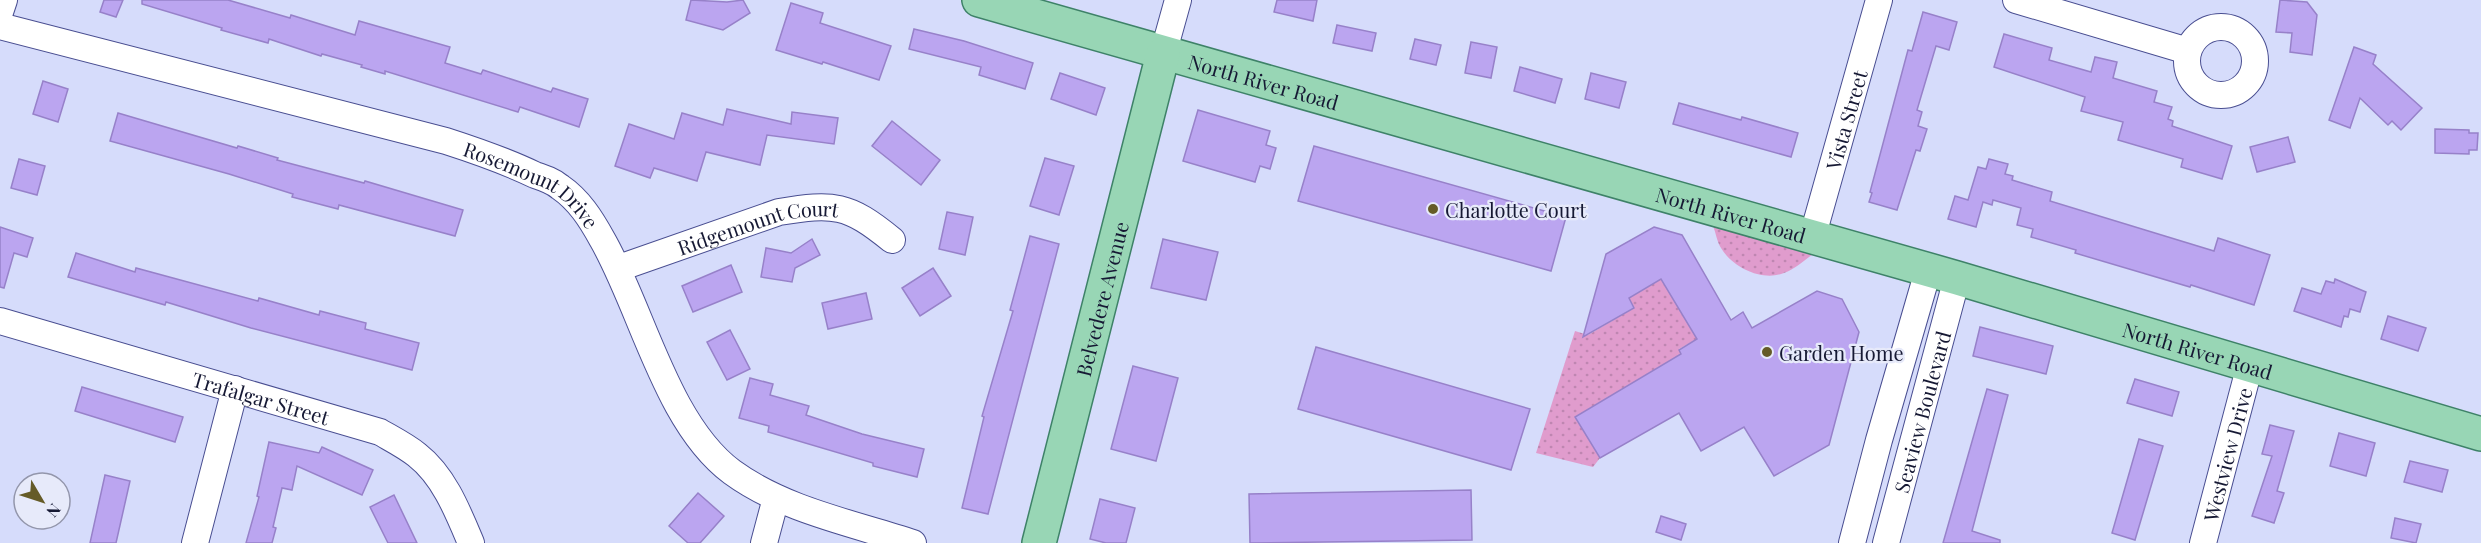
<svg xmlns="http://www.w3.org/2000/svg" width="2481" height="543" font-family="'Playfair Display',serif">
  <style>
    .grass { fill: url(#grass-dots) }
    .building { fill: #bba5f0; stroke: #9781c9; stroke-width: 1.5 }
    .lines { fill: none; stroke-linecap: round; stroke-linejoin: round }
    .minor-casing { stroke: #494e91; stroke-width: 28 }
    .major-casing { stroke: #3e8268; stroke-width: 36 }
    .minor { stroke: #fff; stroke-width: 26 }
    .major { stroke: #98d6b5; stroke-width: 33 }
    .poi-dot { fill: #655b27; stroke: #e7eafa; stroke-width: 2 }
    .labels { text-anchor: middle; dominant-baseline: central; stroke-width: 4.5; stroke-linejoin: round; paint-order: stroke }
    .street-label { font-size: 20px; fill: #161934; stroke: #e7eafa }
    .poi-label { font-size: 20px; fill: #161934; stroke: #e7eafa; text-anchor: start }
  </style>
  <defs>
    <pattern id="grass-dots" width="8" height="8" patternUnits="userSpaceOnUse" patternTransform="scale(1.5)"><rect width="8" height="8" fill="#e09ccd"/><path d="M2 2h.1M6 6h.1" fill="none" stroke="#bf86b1" stroke-width="1.8" stroke-linecap="round"/></pattern>
  </defs>
  <rect width="100%" height="100%" fill="#d6dcfb"/>
  <!-- grass -->
  <g class="grass">
    <path d="M1713 226 1816 252C1806 259 1795 269 1784 273 1762 282 1732 267 1721 248 1717 242 1716 233 1713 226Z"/>
    <polygon points="1661,279 1697,339 1679,349 1681,354 1575,417 1600,458 1593,467 1536,453 1575,331 1588,335 1634,308 1629,298"/>
  </g>
  <!-- building -->
  <g class="building">
    <polygon points="104,0 123,0 116,17 100,12"/>
    <polygon points="142,0 228,0 290,18 291,15 355,35 359,21 450,47 445,63 481,74 483,70 551,92 553,88 588,99 579,127 520,107 518,112 385,71 385,74 361,67 362,65 322,54 321,56 269,39 268,43 221,30 222,28 142,4"/>
    <polygon points="691,0 727,2 743,0 750,13 723,30 686,20"/>
    <polygon points="1277,0 1317,0 1313,21 1274,12"/>
    <polygon points="2280,0 2307,2 2317,15 2312,55 2290,52 2292,33 2276,32"/>
    <polygon points="791,3 823,13 820,23 891,46 879,80 823,62 822,64 776,50"/>
    <polygon points="1923,12 1957,22 1949,50 1936,46 1917,110 1922,112 1918,126 1927,129 1920,151 1916,150 1897,210 1869,202 1872,193 1870,192 1908,50 1912,51"/>
    <polygon points="1337,25 1376,33 1372,51 1333,43"/>
    <polygon points="914,29 964,41 1033,63 1025,89 979,75 981,67 909,49"/>
    <polygon points="2004,34 2052,48 2049,60 2091,72 2095,57 2117,62 2113,78 2157,91 2154,102 2172,107 2168,119 2173,121 2172,126 2232,146 2222,179 2181,167 2183,159 2118,140 2123,122 2081,111 2085,97 1994,67"/>
    <polygon points="1415,39 1441,45 1436,65 1410,59"/>
    <polygon points="1471,42 1497,47 1491,78 1465,73"/>
    <polygon points="2354,47 2376,55 2373,64 2422,108 2401,130 2392,121 2388,125 2360,98 2350,128 2329,120"/>
    <polygon points="1520,67 1562,79 1555,103 1514,91"/>
    <polygon points="1060,73 1105,88 1096,115 1051,99"/>
    <polygon points="1591,73 1626,82 1619,108 1585,99"/>
    <polygon points="43,81 68,89 58,122 33,114"/>
    <polygon points="1679,103 1741,120 1742,117 1798,133 1791,157 1673,124"/>
    <polygon points="727,109 791,124 792,112 838,118 834,144 767,135 760,165 706,152 697,181 654,168 650,178 615,166 629,124 674,139 682,113 723,125"/>
    <polygon points="1198,110 1270,131 1266,145 1276,148 1270,169 1260,166 1255,182 1183,161"/>
    <polygon points="118,113 237,148 238,146 278,158 277,160 364,183 365,181 463,210 455,236 339,205 338,209 292,197 293,194 229,174 110,141"/>
    <polygon points="892,121 940,160 921,185 872,146"/>
    <polygon points="2435,129 2469,130 2469,133 2478,133 2477,150 2469,150 2469,154 2435,153"/>
    <polygon points="2288,137 2295,162 2257,172 2250,147"/>
    <polygon points="1314,146 1566,217 1551,271 1298,201"/>
    <polygon points="1045,158 1074,166 1059,215 1030,206"/>
    <polygon points="19,159 45,166 37,195 11,188"/>
    <polygon points="1989,159 2008,164 2005,174 2013,176 2012,180 2052,192 2050,201 2214,251 2218,238 2270,255 2254,305 2191,285 2190,287 2075,253 2076,250 2031,237 2033,229 2017,225 2021,208 1993,200 1992,205 1983,202 1976,227 1948,219 1955,196 1968,200 1978,167 1986,169"/>
    <polygon points="947,212 973,217 965,255 939,249"/>
    <polygon points="0,227 33,238 27,257 14,253 4,288 0,287"/>
    <polygon points="1654,227 1682,235 1731,320 1743,312 1752,328 1817,291 1842,299 1859,332 1829,445 1774,476 1744,427 1701,451 1679,413 1600,458 1575,417 1681,354 1679,350 1697,339 1661,279 1629,298 1634,308 1583,337 1606,254"/>
    <polygon points="1030,236 1059,244 988,514 962,508 984,417 982,416 1013,311 1010,310"/>
    <polygon points="812,239 820,255 795,268 792,282 761,277 766,248 791,253"/>
    <polygon points="1163,239 1218,252 1206,300 1151,288"/>
    <polygon points="76,253 135,272 136,268 258,301 259,298 319,315 320,311 366,323 365,329 419,343 412,370 251,328 166,302 165,305 68,277"/>
    <polygon points="731,265 742,292 693,312 682,286"/>
    <polygon points="933,268 951,296 920,316 902,288"/>
    <polygon points="2335,279 2366,292 2360,312 2350,309 2348,317 2344,316 2341,327 2294,311 2302,288 2321,294 2326,281 2334,283"/>
    <polygon points="866,293 872,319 828,329 822,303"/>
    <polygon points="2388,316 2426,328 2418,351 2381,339"/>
    <polygon points="1980,327 2053,346 2046,374 1973,356"/>
    <polygon points="730,330 750,369 727,380 707,342"/>
    <polygon points="1316,347 1530,409 1511,470 1298,409"/>
    <polygon points="1133,366 1178,378 1156,461 1111,449"/>
    <polygon points="750,378 773,384 770,395 809,406 806,415 862,434 924,449 917,477 873,466 873,463 768,432 769,426 739,418"/>
    <polygon points="2135,379 2179,392 2172,416 2127,403"/>
    <polygon points="82,387 183,417 175,442 75,411"/>
    <polygon points="1987,389 2008,395 1972,531 2000,540 2000,543 1943,543"/>
    <polygon points="2270,425 2294,431 2277,491 2284,493 2274,523 2252,516 2272,456 2262,454"/>
    <polygon points="2339,433 2375,443 2366,476 2330,466"/>
    <polygon points="2139,439 2163,446 2135,540 2112,533"/>
    <polygon points="269,442 319,453 322,447 373,470 362,495 297,466 292,490 282,488 273,527 276,528 272,543 246,543 259,497 257,496"/>
    <polygon points="2410,461 2448,470 2442,492 2404,482"/>
    <polygon points="105,475 130,481 116,543 90,543"/>
    <polygon points="1471,490 1472,540 1250,543 1249,494"/>
    <polygon points="698,493 724,516 700,543 688,543 669,526"/>
    <polygon points="394,495 417,543 388,543 370,507"/>
    <polygon points="1100,499 1135,508 1126,543 1106,543 1090,539"/>
    <polygon points="1661,516 1686,524 1681,540 1656,532"/>
    <polygon points="2395,518 2421,524 2416,543 2391,538"/>
  </g>
  <g class="lines">
    <!-- minor casing -->
    <g class="minor-casing">
      <g id="minor">
        <polyline points="2016,0 2188,51"/>
        <polyline points="0,12 4,0"/>
        <path id="s1" d="M0 26 446 141C477 151 506 161 535 175 544 178 553 181 560 187 579 200 591 219 602 239 642 308 666 423 732 472 784 510 852 523 913 543"/>
        <circle cx="2221" cy="61" r="34"/>
        <polyline points="1163,54 1178,0"/>
        <path id="s2" d="M1812 238 1879 0"/>
        <path id="s3" d="M619 268 779 212C834 203 848 204 892 240"/>
        <path id="s4" d="M0 321 380 432C392 439 406 446 417 455 444 476 458 512 471 543"/>
        <polyline points="195,543 235,389"/>
        <polyline points="764,543 776,498"/>
        <polyline points="1852,543 1879,440 1928,271"/>
        <path id="s5" d="M1886 543 1957 278"/>
        <path id="s6" d="M2203 543 2250 365"/>
      </g>
    </g>
    <!-- major casing -->
    <g class="major-casing">
      <g id="major">
        <path id="s7" d="M979 0 1957 278 2481 434"/>
        <path id="s8" d="M1039 543 1163 54"/>
      </g>
    </g>
    <!-- minor -->
    <use href="#minor" class="minor"/>
    <!-- major -->
    <use href="#major" class="major"/>
  </g>
  <!-- markers -->
  <g class="poi-dot">
    <circle cx="1433" cy="209" r="6"/>
    <circle cx="1767" cy="352" r="6"/>
  </g>
  <g class="labels">
    <!-- street labels -->
    <g class="street-label">
      <text stroke="none"><textPath href="#s7" startOffset="296">North River Road</textPath></text>
      <text stroke="none"><textPath href="#s2" startOffset="123">Vista Street</textPath></text>
      <text stroke="none"><textPath href="#s1" startOffset="558">Rosemount Drive</textPath></text>
      <text stroke="none"><textPath href="#s7" startOffset="782">North River Road</textPath></text>
      <text stroke="none"><textPath href="#s3" startOffset="146">Ridgemount Court</textPath></text>
      <text stroke="none"><textPath href="#s8" startOffset="252">Belvedere Avenue</textPath></text>
      <text stroke="none"><textPath href="#s7" startOffset="1268">North River Road</textPath></text>
      <text stroke="none"><textPath href="#s4" startOffset="272">Trafalgar Street</textPath></text>
      <text stroke="none"><textPath href="#s5" startOffset="136">Seaview Boulevard</textPath></text>
      <text stroke="none"><textPath href="#s6" startOffset="92">Westview Drive</textPath></text>
    </g>
    <!-- poi labels -->
    <g class="poi-label">
      <text x="1445" y="209">Charlotte Court</text>
      <text x="1779" y="352">Garden Home</text>
    </g>
  </g>
  <!-- north arrow -->
  <g transform="translate(42 501) rotate(129)"><circle r="28" fill="#e7eafa" stroke="#9396ab" stroke-width="1.5"/>
  <path d="M0-4.5L10 22L0 15L-10 22Z" fill="#655b27"/>
  <text y="-9" font-size="16" font-weight="bold" text-anchor="middle" fill="#161934">N</text>
  </g>
</svg>
